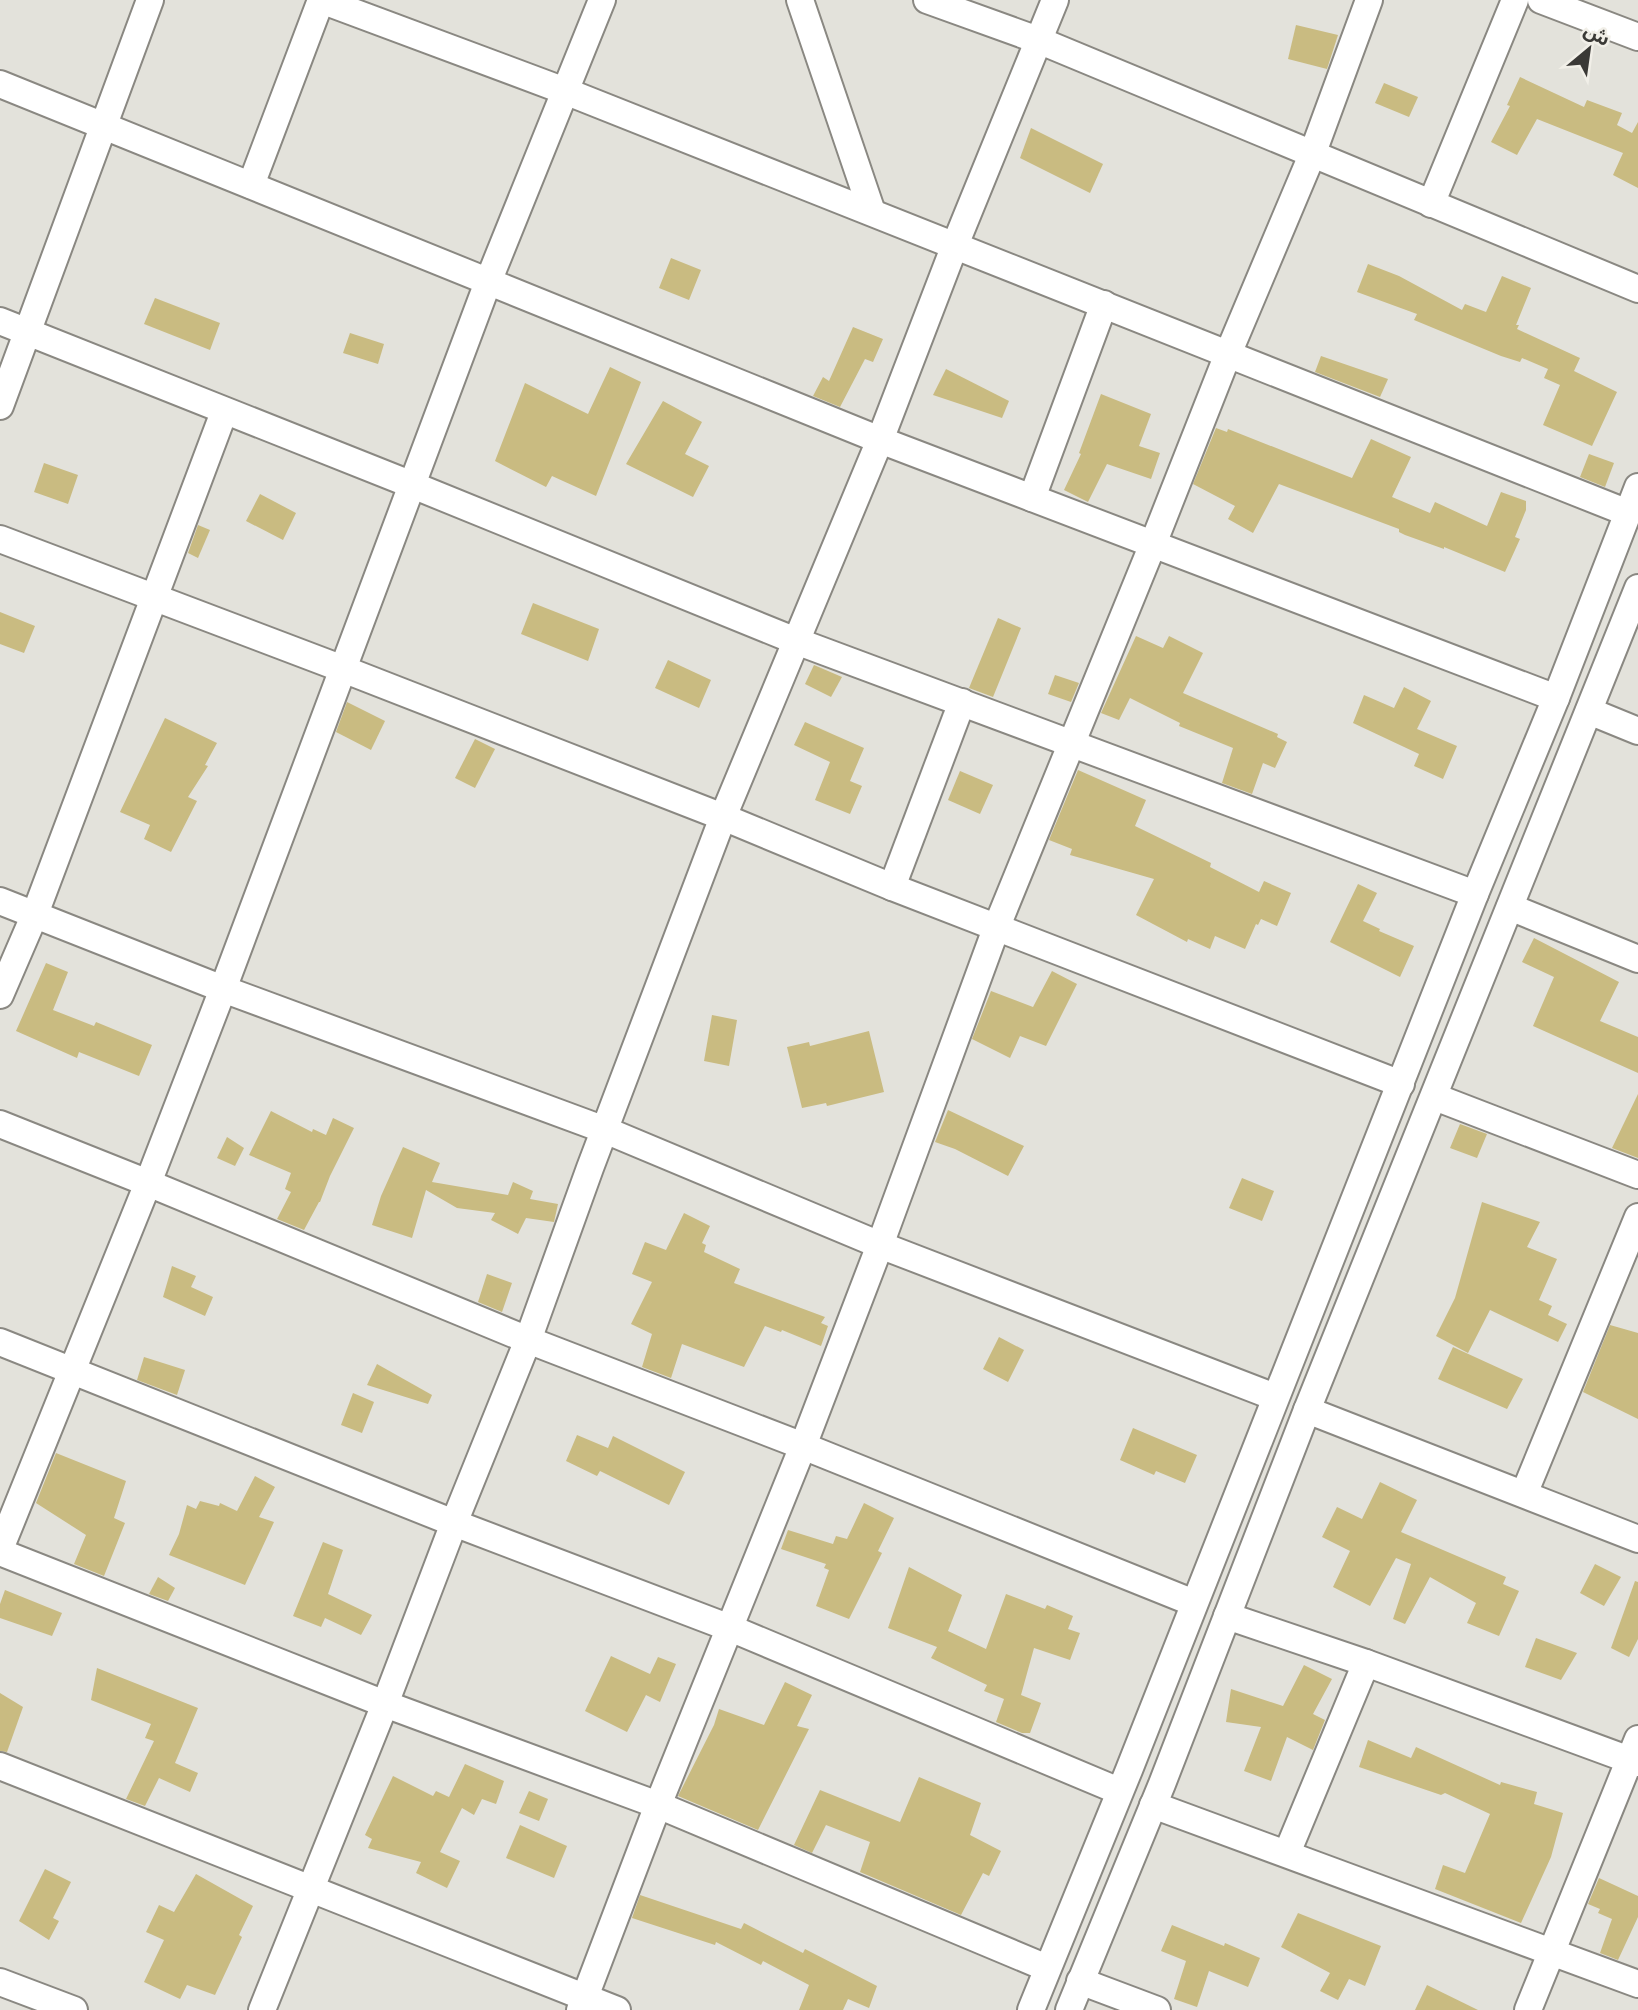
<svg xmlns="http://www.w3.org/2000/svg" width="1638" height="2010" font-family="'Asap Condensed','Noto Sans Arabic',sans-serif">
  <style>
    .building { fill: #c9bb81 }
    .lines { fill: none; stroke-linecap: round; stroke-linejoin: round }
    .street-casing { stroke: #8a8882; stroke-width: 30 }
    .street { stroke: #fff; stroke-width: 26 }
  </style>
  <rect width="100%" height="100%" fill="#e3e2db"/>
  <!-- building -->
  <g class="building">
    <polygon points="1296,25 1338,35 1327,69 1288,59"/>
    <polygon points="1520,77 1584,107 1587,100 1622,113 1617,125 1632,133 1638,122 1638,188 1613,175 1623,153 1537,119 1517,155 1491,142 1510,106 1507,105"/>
    <polygon points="1384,83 1418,97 1409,117 1375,103"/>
    <polygon points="1031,128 1103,164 1090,193 1020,158"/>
    <polygon points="671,258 701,270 689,300 659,288"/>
    <polygon points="1368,264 1399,276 1462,310 1465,304 1486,312 1502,276 1531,288 1516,325 1519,325 1517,329 1580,358 1574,371 1617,392 1592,446 1543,425 1560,385 1544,378 1548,369 1522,358 1520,362 1501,356 1414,320 1417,314 1357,292"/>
    <polygon points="155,298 220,323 210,350 144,324"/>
    <polygon points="853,327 883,339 873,362 865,359 840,407 813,396 823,377 829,381"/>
    <polygon points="350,333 384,344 378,364 343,353"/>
    <polygon points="1321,356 1388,379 1380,397 1315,372"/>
    <polygon points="610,367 641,382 596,496 552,476 546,487 495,461 525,383 588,414"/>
    <polygon points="946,369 1009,401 1002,418 933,395"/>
    <polygon points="1101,394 1151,414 1139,446 1160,453 1151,479 1107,464 1088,502 1064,490 1081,454 1079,453"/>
    <polygon points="663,401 702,422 685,454 709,466 693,497 626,464"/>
    <polygon points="1216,428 1227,432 1228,429 1352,478 1371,439 1411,457 1392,497 1430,513 1435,502 1487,526 1501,492 1526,501 1526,510 1515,537 1520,539 1505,572 1444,547 1444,549 1405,535 1399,532 1399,529 1279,484 1253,533 1228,519 1235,506 1193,484"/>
    <polygon points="1589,454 1614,463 1605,487 1580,477"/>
    <polygon points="44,463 78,475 68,504 34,492"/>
    <polygon points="260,494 296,513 283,540 246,521"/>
    <polygon points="198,525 210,530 198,558 188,553"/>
    <polygon points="533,603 599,629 588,661 521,634"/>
    <polygon points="0,612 35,626 24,653 0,644"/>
    <polygon points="998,618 1021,628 993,697 969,688"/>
    <polygon points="1136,636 1163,648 1169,636 1203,653 1183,693 1278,734 1277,737 1287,742 1275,768 1263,763 1252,794 1222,783 1233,748 1179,726 1180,723 1130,698 1119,720 1101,713"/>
    <polygon points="668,660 711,680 699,708 655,688"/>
    <polygon points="814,665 842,677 831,697 805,684"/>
    <polygon points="1055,675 1079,683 1071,702 1048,694"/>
    <polygon points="1404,687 1431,701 1417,729 1457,746 1443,779 1414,766 1419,754 1353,723 1364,695 1394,708"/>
    <polygon points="347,702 385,721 371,750 336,732"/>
    <polygon points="165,718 217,743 205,765 208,766 188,797 197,801 171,852 144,839 150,825 120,812"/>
    <polygon points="805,722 864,748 850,781 862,786 850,814 815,800 830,762 794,745"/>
    <polygon points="475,739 495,749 475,788 455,778"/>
    <polygon points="1078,770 1146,800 1135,826 1211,863 1210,867 1259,892 1264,881 1291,893 1277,926 1261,919 1258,925 1256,924 1245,949 1215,936 1210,949 1188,939 1187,942 1136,915 1154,879 1070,855 1072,849 1049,840"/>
    <polygon points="960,771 993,785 980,814 948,800"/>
    <polygon points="1358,884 1377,893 1363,921 1380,929 1379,931 1414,946 1400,977 1330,942"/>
    <polygon points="1534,938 1619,982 1600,1021 1638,1037 1638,1073 1533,1026 1554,977 1522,962"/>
    <polygon points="46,963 68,972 53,1010 94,1026 96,1022 152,1045 139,1076 79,1052 77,1058 16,1031"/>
    <polygon points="1052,971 1077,984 1046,1046 1020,1036 1010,1058 972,1039 991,991 1033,1007"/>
    <polygon points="712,1015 737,1020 729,1066 704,1061"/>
    <polygon points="869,1031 884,1092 827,1106 826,1103 802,1108 787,1047 809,1042 810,1046"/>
    <polygon points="1638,1094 1638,1158 1612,1148"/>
    <polygon points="948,1110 1024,1146 1008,1176 955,1149 935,1142"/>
    <polygon points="271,1111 312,1132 313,1129 326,1135 333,1118 354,1128 330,1176 320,1202 319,1202 304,1230 277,1219 291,1192 285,1189 291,1173 249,1155"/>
    <polygon points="1460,1124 1487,1134 1477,1158 1450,1148"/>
    <polygon points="227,1137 244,1148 235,1166 217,1158"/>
    <polygon points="403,1147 440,1163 432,1182 508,1195 513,1182 533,1191 530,1199 558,1204 554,1222 526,1218 518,1234 491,1220 495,1213 457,1208 426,1190 412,1238 372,1225 381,1196"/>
    <polygon points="1242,1178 1274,1191 1262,1221 1229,1208"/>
    <polygon points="1482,1202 1540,1222 1527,1247 1557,1259 1539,1300 1552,1306 1548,1315 1567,1324 1558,1342 1490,1310 1468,1353 1436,1336 1455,1298"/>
    <polygon points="684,1213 710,1226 702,1243 706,1245 704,1252 740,1269 734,1283 825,1317 821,1323 828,1326 821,1346 782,1330 781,1332 765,1326 744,1367 682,1344 671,1378 642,1367 652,1334 631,1324 652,1282 632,1274 645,1242 666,1250"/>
    <polygon points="172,1266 196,1276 191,1287 213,1297 205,1316 163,1297"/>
    <polygon points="487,1274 512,1283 502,1312 478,1302"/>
    <polygon points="1610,1325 1638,1333 1638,1419 1583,1392"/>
    <polygon points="999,1337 1024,1350 1008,1382 983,1369"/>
    <polygon points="1453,1347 1523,1379 1507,1409 1438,1379"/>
    <polygon points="144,1357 185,1370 177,1395 137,1380"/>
    <polygon points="377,1364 432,1395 428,1404 367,1385"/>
    <polygon points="353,1393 374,1402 362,1433 341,1425"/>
    <polygon points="1133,1428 1197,1455 1185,1483 1156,1471 1154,1475 1120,1460"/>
    <polygon points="577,1435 608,1448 613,1436 685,1472 669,1505 600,1471 597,1476 566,1461"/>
    <polygon points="56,1453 126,1481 114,1518 125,1523 104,1576 74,1564 86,1535 36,1503"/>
    <polygon points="255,1476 275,1487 259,1517 274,1522 245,1585 169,1555 179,1534 187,1505 196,1509 200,1501 219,1506 220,1503 237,1511"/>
    <polygon points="1380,1482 1417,1500 1401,1532 1506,1577 1503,1584 1519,1591 1499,1636 1467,1623 1476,1603 1430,1577 1405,1624 1393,1619 1411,1564 1396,1558 1370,1606 1333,1587 1350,1551 1322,1537 1337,1507 1362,1519"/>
    <polygon points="864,1503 894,1518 878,1551 882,1553 849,1619 816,1606 829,1570 824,1568 826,1564 781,1549 788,1530 833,1544 836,1536 847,1539"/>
    <polygon points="323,1542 343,1550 328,1594 372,1615 361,1635 325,1618 321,1627 293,1616"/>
    <polygon points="1595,1564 1621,1577 1604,1606 1580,1593"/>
    <polygon points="909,1567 962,1595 948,1631 986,1649 1006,1594 1045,1609 1047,1605 1073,1616 1068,1629 1080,1633 1070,1660 1034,1648 1021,1695 1041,1703 1030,1733 1022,1733 996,1722 1004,1699 984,1691 987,1685 931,1658 937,1647 888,1628"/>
    <polygon points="158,1577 175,1588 168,1601 149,1594"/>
    <polygon points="1635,1581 1638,1582 1638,1639 1629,1657 1611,1648"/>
    <polygon points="5,1590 62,1613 52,1636 0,1618 0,1604"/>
    <polygon points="1536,1638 1577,1653 1561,1680 1525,1667"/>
    <polygon points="611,1656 650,1674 658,1657 676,1664 660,1702 646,1695 627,1732 585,1711"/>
    <polygon points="1304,1665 1332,1679 1313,1714 1325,1720 1313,1750 1287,1737 1271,1781 1244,1771 1261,1727 1226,1722 1231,1689 1283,1706"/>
    <polygon points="97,1668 198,1708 175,1763 198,1773 190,1792 159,1778 145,1806 126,1799 154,1741 145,1738 151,1724 91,1700"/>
    <polygon points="785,1682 812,1695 797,1726 809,1729 758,1830 678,1796 714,1725 719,1709 764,1725"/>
    <polygon points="0,1693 23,1707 7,1752 0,1751"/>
    <polygon points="1368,1740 1411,1758 1416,1747 1500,1785 1501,1782 1537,1792 1534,1804 1563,1813 1551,1857 1521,1923 1435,1889 1443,1865 1465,1873 1490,1814 1445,1793 1441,1795 1359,1767"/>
    <polygon points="465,1764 504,1781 496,1804 482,1799 474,1815 462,1808 440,1852 460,1861 447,1888 416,1873 421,1862 368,1848 372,1839 365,1835 393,1776 433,1796 436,1791 449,1797"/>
    <polygon points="919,1777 981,1803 970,1835 1001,1851 989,1876 983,1873 961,1915 860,1872 870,1842 826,1825 812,1853 794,1845 820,1790 900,1822"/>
    <polygon points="529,1791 548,1799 539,1821 519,1813"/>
    <polygon points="520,1825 567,1846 554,1878 506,1858"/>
    <polygon points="45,1869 71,1882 53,1918 59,1921 49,1940 19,1921"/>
    <polygon points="196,1874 253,1906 239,1935 242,1937 215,1995 187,1985 180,1999 144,1982 164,1940 146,1932 159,1905 174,1912"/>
    <polygon points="1599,1878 1638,1896 1638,1917 1618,1960 1600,1953 1612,1919 1598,1913 1600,1909 1588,1904"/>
    <polygon points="640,1895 741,1929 744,1923 803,1953 805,1949 877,1986 869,2008 848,1999 843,2010 799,2010 809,1985 763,1961 761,1965 716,1942 715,1945 632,1918"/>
    <polygon points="1298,1913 1381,1946 1365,1986 1349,1979 1338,2000 1320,1991 1330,1973 1281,1947"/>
    <polygon points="1172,1925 1224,1946 1225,1943 1260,1958 1248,1987 1209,1971 1197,2007 1174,1999 1186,1961 1161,1951"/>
    <polygon points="1427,1985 1478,2010 1415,2010"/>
  </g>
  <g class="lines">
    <!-- street casing -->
    <g class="street-casing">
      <g id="street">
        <polyline points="321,0 565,91 1628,513"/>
        <polyline points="800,0 872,212"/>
        <polyline points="927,0 1038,40 1638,289"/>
        <polyline points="1541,0 1638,37"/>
        <polyline points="0,84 880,440 1556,698"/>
        <polyline points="251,185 321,0"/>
        <polyline points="1431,204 1515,0"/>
        <polyline points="0,321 410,484 796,641 1475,894"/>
        <polyline points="0,406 150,0"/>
        <polyline points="1032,498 1104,304"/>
        <polyline points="0,539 343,669 723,817 892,887 1401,1084"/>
        <polyline points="1589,711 1638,731"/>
        <polyline points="892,887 962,702"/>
        <polyline points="0,901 223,989 605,1130 880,1245 1275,1397"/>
        <polyline points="1510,907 1638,959"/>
        <polyline points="0,995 35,914 224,412"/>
        <polyline points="1435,1097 1638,1175"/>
        <polyline points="0,1124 148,1183 528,1340 803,1446 1194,1603"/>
        <polyline points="0,1342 454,1523 730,1628 1119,1791"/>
        <polyline points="1307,1410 1638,1539"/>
        <polyline points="1524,1494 1638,1217"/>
        <polyline points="0,1549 148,1183 223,989 488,282 602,0"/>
        <polyline points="0,1552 385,1704 658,1805 1047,1968"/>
        <polyline points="1227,1616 1366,1663 1638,1763"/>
        <polyline points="0,1766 617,2010"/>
        <polyline points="1153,1805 1638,1984"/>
        <polyline points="1287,1853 1366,1663"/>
        <polyline points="1080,1981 1157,2010"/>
        <polyline points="0,1982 74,2010"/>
        <polyline points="262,2010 385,1704 454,1523 528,1340 590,1168 723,817 880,440 955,245 1055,0"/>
        <polyline points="580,2010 658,1805 803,1446 880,1245 997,926 1153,544 1228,354 1312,155 1369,0"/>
        <polyline points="1031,2010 1129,1770 1475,894 1556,698 1638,487"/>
        <polyline points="1069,2010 1162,1784 1307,1410 1638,588"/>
        <polyline points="1528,2010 1638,1739"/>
      </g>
    </g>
    <!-- street -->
    <use href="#street" class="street"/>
  </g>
  <!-- north arrow -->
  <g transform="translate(1589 49) rotate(29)" stroke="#f1efe8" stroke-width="5" paint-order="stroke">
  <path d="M0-5L12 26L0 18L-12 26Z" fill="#3a3936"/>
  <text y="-10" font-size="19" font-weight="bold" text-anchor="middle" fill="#3a3936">ش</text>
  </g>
</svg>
